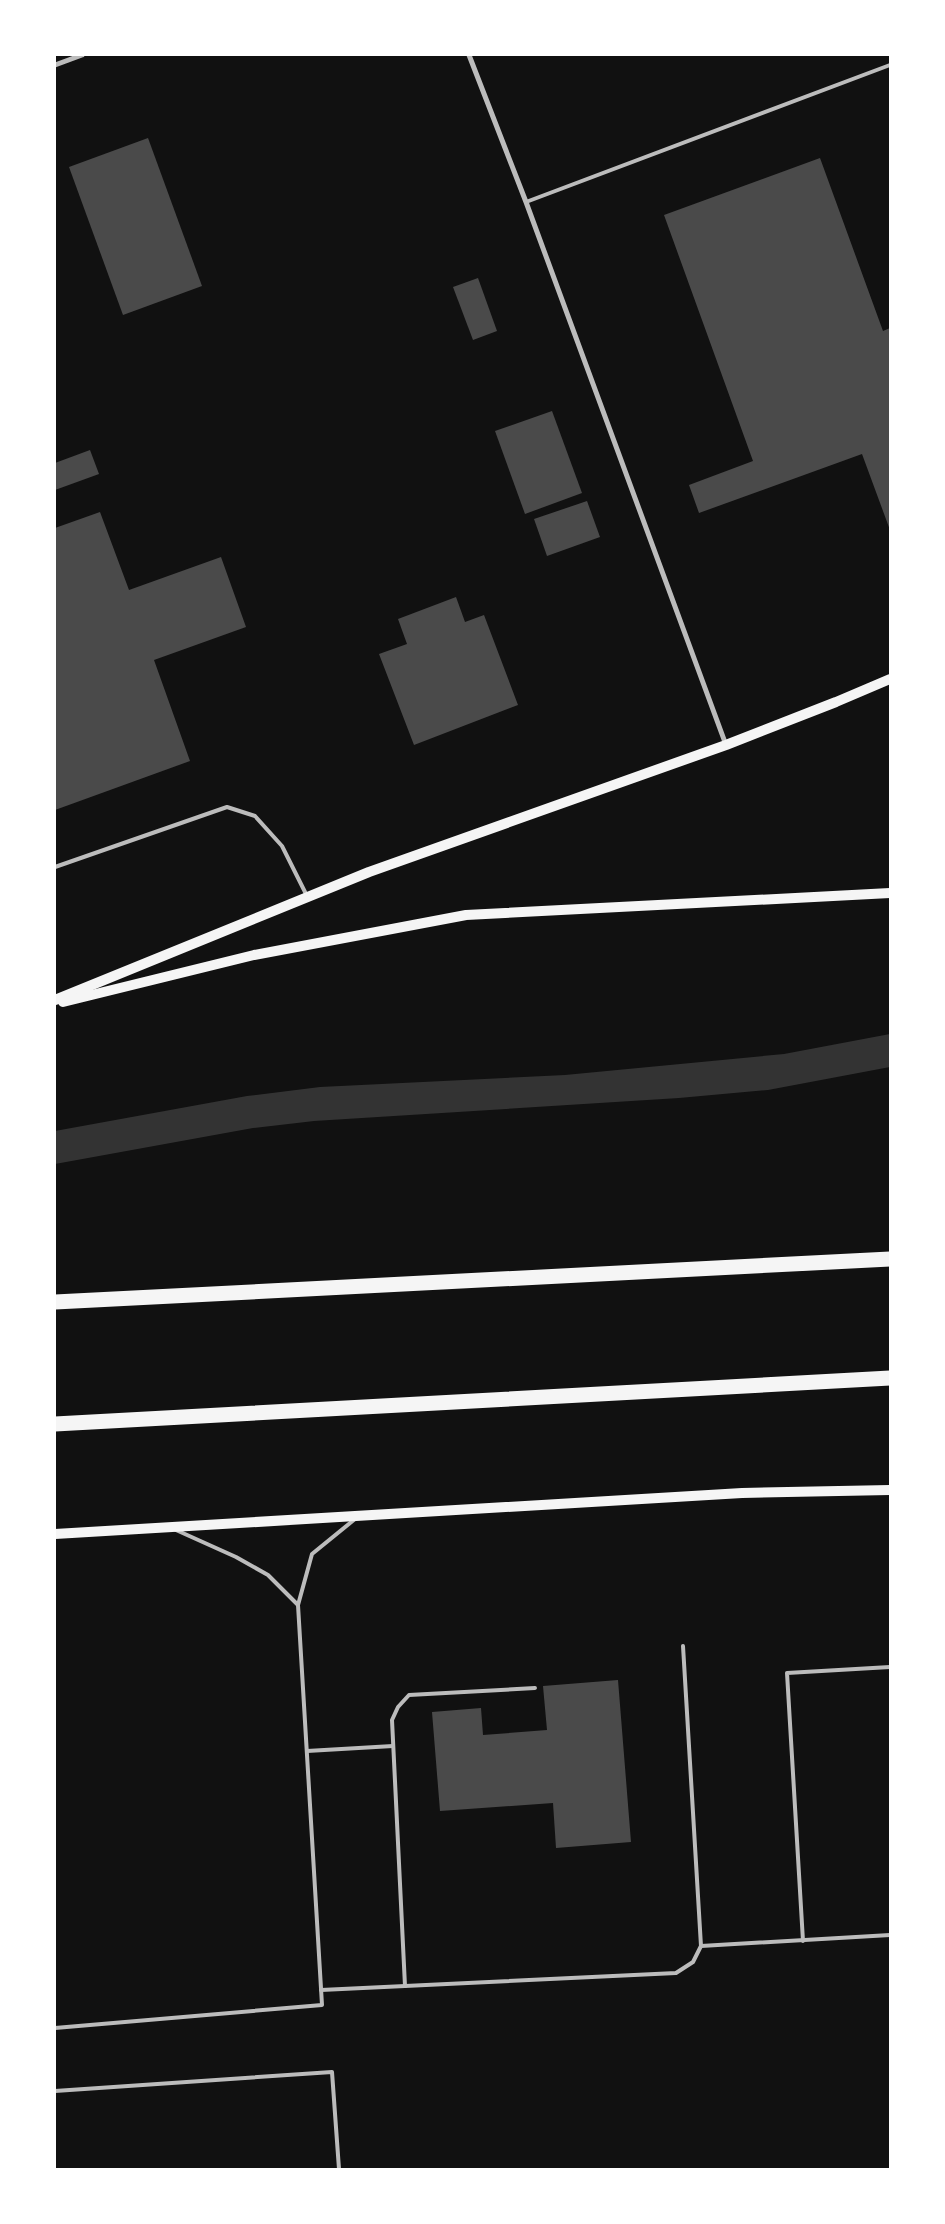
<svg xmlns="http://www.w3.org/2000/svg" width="945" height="2224" font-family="Arial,sans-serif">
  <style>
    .water { fill: #333 }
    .building { fill: #4a4a4a }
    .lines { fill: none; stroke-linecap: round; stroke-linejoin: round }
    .service { stroke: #bcbcbc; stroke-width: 4 }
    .minor { stroke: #bcbcbc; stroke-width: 5 }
    .secondary { stroke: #f5f5f5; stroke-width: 10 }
    .motorway { stroke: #f5f5f5; stroke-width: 15 }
  </style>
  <rect width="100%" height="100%" fill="#111"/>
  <!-- water -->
  <polygon class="water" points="890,1034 890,1067 768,1090 679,1098 314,1121 253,1128 55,1164 55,1131 247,1096 320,1087 565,1075 784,1054"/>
  <!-- building -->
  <g class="building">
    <polygon points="148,138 202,286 123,315 69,167"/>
    <polygon points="820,158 883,331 890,328 890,530 862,454 699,513 689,485 753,461 664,215"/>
    <polygon points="478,278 497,331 473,340 453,287"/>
    <polygon points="552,411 582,493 525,514 495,431"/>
    <polygon points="90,450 99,474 55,490 55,463"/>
    <polygon points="587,501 600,537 547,556 534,519"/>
    <polygon points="100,512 129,590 221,557 246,627 154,660 190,761 55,810 55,528"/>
    <polygon points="456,597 465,622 484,615 518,705 414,745 379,654 407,644 398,619"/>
    <polygon points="618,1680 631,1842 556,1848 553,1803 440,1811 432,1712 481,1708 483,1735 547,1730 543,1686"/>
  </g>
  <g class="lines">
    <!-- service -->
    <g class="service">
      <polyline points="526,202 890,65"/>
      <polyline points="55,867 227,807 255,816 282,846 307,896"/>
      <polyline points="176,1530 236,1557 268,1575 298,1605"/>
      <polyline points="307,1751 393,1746"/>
      <polyline points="803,1941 787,1673 890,1667"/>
      <polyline points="701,1946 890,1935"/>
      <polyline points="405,1986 392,1720 398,1707 409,1695 535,1688"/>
      <polyline points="321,1990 676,1973 693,1962 701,1946 683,1646"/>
      <polyline points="55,2028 322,2005 298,1605 312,1554 355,1519"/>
      <polyline points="55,2091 332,2072 339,2169"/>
    </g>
    <!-- minor -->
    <g class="minor">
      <polyline points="469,55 526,202 726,745"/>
      <polyline points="55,65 82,55"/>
    </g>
    <!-- secondary -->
    <g class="secondary">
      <polyline points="55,1000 369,872 726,745 836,702 890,679"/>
      <polyline points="63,1002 254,955 466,915 890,893"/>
      <polyline points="55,1534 742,1493 890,1490"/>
    </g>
    <!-- motorway -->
    <g class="motorway">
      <polyline points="55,1302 890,1259"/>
      <polyline points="55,1424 890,1378"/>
    </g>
  </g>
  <!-- border -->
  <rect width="945" height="2224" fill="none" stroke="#ffffff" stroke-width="112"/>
</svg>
